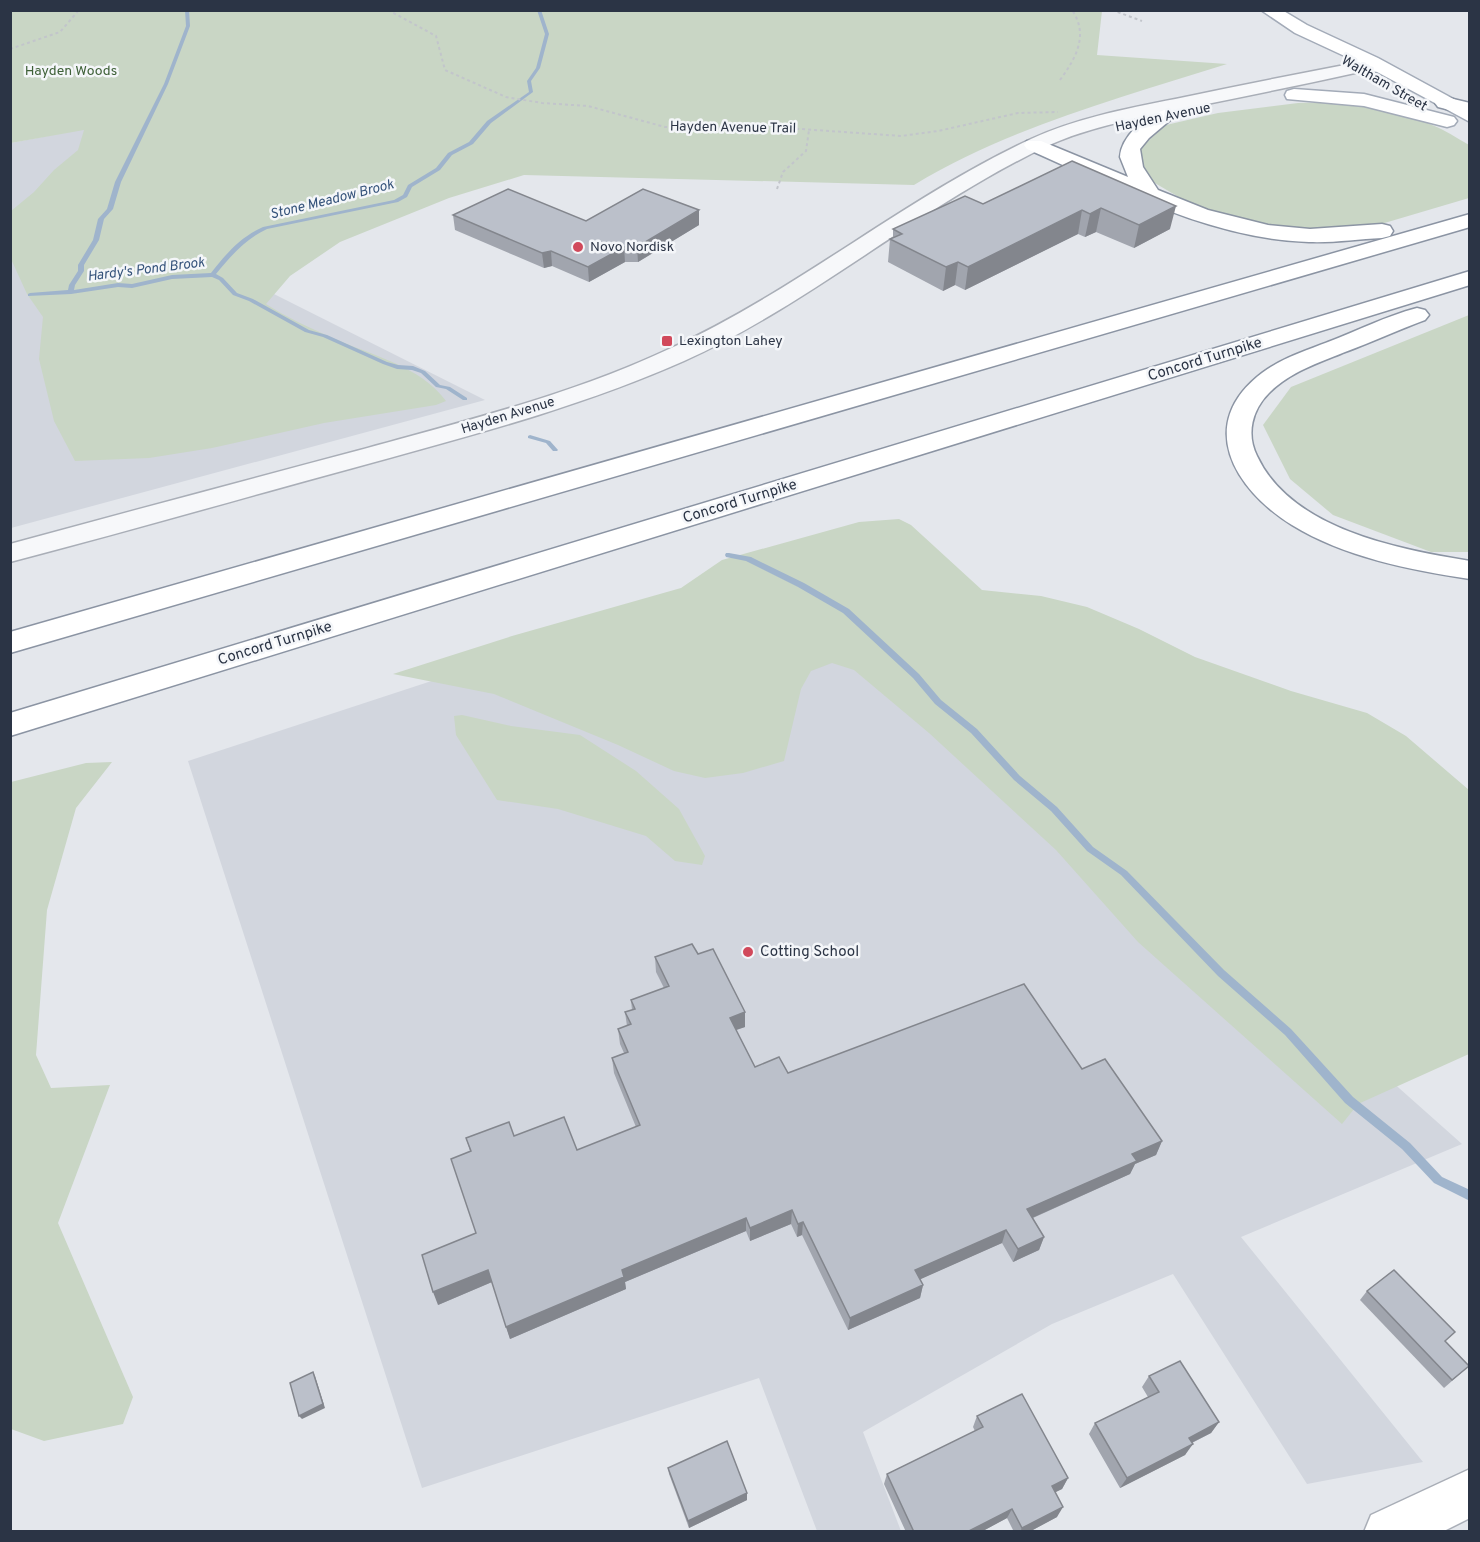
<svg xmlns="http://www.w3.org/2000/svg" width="1480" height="1542" font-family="Overpass,sans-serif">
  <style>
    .built { fill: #d2d6de }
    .green { fill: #c9d6c5 }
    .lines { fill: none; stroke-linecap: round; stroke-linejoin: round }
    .stream { fill: #9fb4cc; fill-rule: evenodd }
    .tertiary-casing { stroke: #a9aeb7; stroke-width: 3 }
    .secondary-casing { stroke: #a9aeb7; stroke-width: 3 }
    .primary-casing { stroke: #a3abb8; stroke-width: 3 }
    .motorway-casing { stroke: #8b94a3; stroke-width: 3 }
    .path { stroke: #c2c5cb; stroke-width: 2; stroke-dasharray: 3 3; stroke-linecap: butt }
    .tertiary { fill: #f7f8fa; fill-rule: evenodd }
    .secondary { fill: #fff; fill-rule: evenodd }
    .primary { fill: #fff; fill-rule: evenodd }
    .motorway { fill: #fff; fill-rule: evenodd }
    .wall { fill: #a1a5ae }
    .shaded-wall { fill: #83868d }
    .building { fill: #bbc0ca; stroke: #83868d; stroke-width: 1.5 }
    .poi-dot { fill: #d1495b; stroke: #f4f6f9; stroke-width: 2 }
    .labels { text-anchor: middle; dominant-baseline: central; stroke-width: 5; stroke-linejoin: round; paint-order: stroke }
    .far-park-label { font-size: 14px; fill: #3f6138; stroke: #f4f6f9 }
    .far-street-label { font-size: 14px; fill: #2b3445; stroke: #f4f6f9 }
    .far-water-label { font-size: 14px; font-style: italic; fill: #34527a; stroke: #f4f6f9 }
    .far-poi-label { font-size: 14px; fill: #2b3445; stroke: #f4f6f9; text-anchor: start }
    .street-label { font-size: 15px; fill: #2b3445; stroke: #f4f6f9 }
    .poi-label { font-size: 15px; fill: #2b3445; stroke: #f4f6f9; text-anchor: start }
  </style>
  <rect width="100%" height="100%" fill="#e4e7ec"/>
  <!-- built -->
  <g class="built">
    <polygon points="277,92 222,268 485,400 11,528 11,143"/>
    <polygon points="763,572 905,649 1462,1144 1241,1237 1423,1462 1307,1484 1173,1274 1052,1324 863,1432 901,1531 817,1531 759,1378 422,1488 188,761"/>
  </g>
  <!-- green -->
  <g class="green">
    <path d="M1102 11 1097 55 1227 64C1120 98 1010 127 914 185L524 175 449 198 340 242 290 276 266 304C286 317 310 328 333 338 370 355 421 366 446 401L436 405 324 423 212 448 149 458 75 461 54 421 39 359 43 317 27 294 11 259V211L34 192 54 170 78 150 84 130 11 143V11Z"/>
    <path d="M1298 103C1342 102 1391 106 1432 125 1445 130 1457 138 1469 145V198L1371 227 1307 231 1244 222 1194 206 1148 179 1138 150 1166 125 1218 113Z"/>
    <polygon points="1469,315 1469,552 1431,552 1333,515 1290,479 1263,425 1291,387"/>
    <polygon points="899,519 911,525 982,590 1041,596 1087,607 1139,629 1195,657 1291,691 1367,713 1406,736 1469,790 1469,1054 1358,1104 1342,1124 1138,942 1056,850 929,733 854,670 832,663 811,671 801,689 784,761 743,773 705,778 674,771 618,745 494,694 393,674 512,636 681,588 722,560 859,522"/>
    <polygon points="462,715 511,726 580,735 636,771 679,809 705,856 702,865 675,861 646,836 558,809 497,800 456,735 454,716"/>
    <polygon points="112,762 76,808 47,910 36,1055 51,1088 110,1085 58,1223 133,1397 123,1424 44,1441 11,1429 11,782 86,763"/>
  </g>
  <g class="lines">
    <!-- stream -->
    <g class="stream">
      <path d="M185 10H189L190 26 168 84 121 182 113 209 104 219 99 240 84 265V271L75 285 74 290 118 283 132 284 172 275 211 273C226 254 240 237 263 227L394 200 403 195 408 185 436 168 448 153 469 142 487 121 529 92 527 81 536 68 545 34 537 10H541L549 34 540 68 531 81 533 92 491 123 473 144 452 155 440 170 412 187 407 197 398 202 267 229C245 239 231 256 216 274L223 278 237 293 253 299 309 330 327 335 387 362 398 365 413 366 425 371 440 385 450 387 467 398V400H463L446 389 436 387 421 373 412 370 397 369 383 364 323 337 305 332 249 301 233 295 219 280 212 277 172 279 132 288 118 287 71 294 28 296V294L30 293 68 290 69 285 78 271V265L93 240 98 219 107 209 115 182 164 84 186 26Z"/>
      <polygon points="530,435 550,441 558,450 557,451 553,451 546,443 528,438 528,436"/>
      <polygon points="726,553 729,553 751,557 804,583 849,609 919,674 941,700 977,729 1020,776 1057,807 1093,847 1127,871 1224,970 1291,1029 1353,1097 1410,1143 1442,1177 1470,1190 1470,1201 1434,1183 1402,1149 1345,1103 1285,1035 1218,976 1121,875 1087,851 1051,811 1014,780 971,733 935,704 913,678 843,613 798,587 746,561 726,557 725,555"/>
    </g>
    <!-- tertiary casing -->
    <g class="tertiary-casing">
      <path id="tertiary" d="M1380 62 1386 63 1389 67 1386 71 1355 73C1301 85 1246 96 1192 107 1143 117 1090 126 1045 147 918 208 812 303 684 361 578 408 465 437 353 468 239 499 125 532 10 562V544C127 512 243 481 360 450 464 421 571 395 669 349 797 291 904 198 1031 139 1079 117 1134 107 1185 97 1241 85 1298 74 1355 63Z"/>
    </g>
    <!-- secondary casing -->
    <g class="secondary-casing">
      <polygon id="secondary" points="1470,1469 1470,1518 1442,1532 1364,1532 1371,1515"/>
    </g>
    <!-- primary casing -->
    <g class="primary-casing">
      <g id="primary">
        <polygon points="1261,10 1282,10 1307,25 1378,58 1470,108 1470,122 1366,66 1295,33"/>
        <polygon points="1294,89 1364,94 1454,117 1457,121 1454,125 1447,127 1364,106 1287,99 1285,95 1287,91"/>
      </g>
    </g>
    <!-- motorway casing -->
    <g class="motorway-casing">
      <g id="motorway">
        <polygon points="1445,97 1470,103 1470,115 1438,107 1435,103 1438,99"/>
        <path d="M1165 110 1172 112 1175 116 1149 138 1140 149 1143 167 1158 190 1208 210 1268 225 1310 229 1382 224 1390 226 1393 231 1390 236 1382 238C1358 239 1333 243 1309 242 1209 239 1117 188 1027 149L1024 145 1027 141H1041L1128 177 1120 157C1121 137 1145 115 1165 110Z"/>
        <polygon points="1470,214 1470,227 10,653 10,632"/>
        <polygon points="1470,271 1470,285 10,736 10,713"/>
        <path d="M1417 308 1425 310 1429 315 1425 320C1398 330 1372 342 1345 352 1318 363 1290 372 1269 393 1252 410 1246 434 1257 456 1291 529 1397 549 1470 561V579C1410 570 1344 557 1292 525 1234 489 1195 424 1262 373 1282 358 1305 351 1328 342 1357 331 1386 316 1417 308Z"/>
      </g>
    </g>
    <!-- path -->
    <g class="path">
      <polyline points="388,10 436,36 445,70 506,97 542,103 588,106 665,127 786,128 901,136 938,131 1018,113 1058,112"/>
      <polyline points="1112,10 1142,21"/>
      <polyline points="10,49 60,32 79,10"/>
      <path d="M1060 80C1076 58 1089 35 1072 10"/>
      <polyline points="777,189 783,172 806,151 809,130"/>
    </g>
    <!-- tertiary -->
    <use href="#tertiary" class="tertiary"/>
    <!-- secondary -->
    <use href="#secondary" class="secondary"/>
    <!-- primary -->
    <use href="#primary" class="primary"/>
    <!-- motorway -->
    <use href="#motorway" class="motorway"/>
  </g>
  <!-- wall -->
  <g class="wall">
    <polygon points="1072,161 1170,229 1134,248 1096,232 1085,237 1078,234 965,290 955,285 943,291 888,262 890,239 893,238 893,229 983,204"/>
    <polygon points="453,215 586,221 699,225 638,262 625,262 589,282 552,266 544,268 455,230"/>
    <polygon points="698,954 745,1027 736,1030 755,1067 788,1073 1082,1069 1162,1141 1156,1155 1135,1164 1130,1174 1033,1218 1044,1237 1039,1250 1013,1262 1002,1243 920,1279 923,1285 920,1298 848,1330 802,1235 797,1237 791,1224 750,1241 746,1231 625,1282 626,1289 510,1339 492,1282 438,1305 476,1234 470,1151 466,1138 514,1136 577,1150 636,1127 614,1073 612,1058 624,1053 620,1044 618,1029 627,1026 625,1012 632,1010 631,1000 664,988 656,972 655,957"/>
    <polygon points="1367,1291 1445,1342 1469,1366 1444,1388 1360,1300"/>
    <polygon points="1149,1376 1219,1422 1211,1433 1192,1443 1185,1455 1120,1488 1089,1434 1095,1423 1148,1397 1142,1387"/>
    <polygon points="977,1416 1068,1478 1062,1489 1055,1492 1057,1517 1029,1532 1014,1532 1007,1518 981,1532 906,1532 884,1484 887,1474 975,1431 973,1427"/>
    <polygon points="668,1468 747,1493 747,1500 689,1528 669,1474"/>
  </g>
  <!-- shaded-wall -->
  <g class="shaded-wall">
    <polygon points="1176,206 1170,229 1134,248 1139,225"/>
    <polygon points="1101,208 1096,232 1085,237 1090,214"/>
    <polygon points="699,210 699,225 638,262 637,247"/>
    <polygon points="1082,210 1078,234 965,290 968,267"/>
    <polygon points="624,247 625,262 589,282 588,267"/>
    <polygon points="551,251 552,266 544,268 542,253"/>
    <polygon points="958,262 955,285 943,291 946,267"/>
    <polygon points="745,1012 745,1027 730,1032 730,1018"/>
    <polygon points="1162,1141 1156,1155 1135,1164 1130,1174 1023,1222 1027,1209 1132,1154"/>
    <polygon points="792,1210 791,1224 750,1241 750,1228"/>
    <polygon points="746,1218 746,1231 625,1282 626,1289 510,1339 506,1327 622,1270"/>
    <polygon points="803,1222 802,1235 797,1237 798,1224"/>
    <polygon points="1006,1230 1002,1243 912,1283 915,1270"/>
    <polygon points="1044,1237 1039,1250 1013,1262 1018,1249"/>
    <polygon points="488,1270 492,1282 438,1305 433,1292"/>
    <polygon points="923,1285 920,1298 848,1330 850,1318"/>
    <polygon points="313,1372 315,1376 325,1408 302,1419 299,1416"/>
    <polygon points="1219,1422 1211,1433 1181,1448 1189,1438"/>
    <polygon points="1193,1444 1185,1455 1120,1488 1127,1478"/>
    <polygon points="1068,1478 1062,1489 1046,1497 1052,1486"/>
    <polygon points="747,1493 747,1500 689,1528 688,1521"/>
    <polygon points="1063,1507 1057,1517 1029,1532 1020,1532 1022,1528"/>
    <polygon points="1012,1509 1007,1518 981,1532 967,1532"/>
  </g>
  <!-- building -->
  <g class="building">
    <polygon points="1072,161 1176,206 1139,225 1101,208 1090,214 1082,210 968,267 958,262 946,267 890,239 902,234 893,229 965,196 983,204"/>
    <polygon points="508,189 586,221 643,189 699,210 637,247 624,247 588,267 551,251 542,253 453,215"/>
    <polygon points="692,944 698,954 713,949 745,1012 730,1018 755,1067 779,1057 788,1073 1024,984 1082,1069 1105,1059 1162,1141 1132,1154 1137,1161 1027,1209 1044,1237 1018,1249 1006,1230 915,1270 923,1285 850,1318 803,1222 798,1224 792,1210 750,1228 746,1218 622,1270 624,1277 506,1327 488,1270 433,1292 422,1255 476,1233 451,1159 471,1151 466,1138 509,1122 514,1136 564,1117 577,1150 640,1125 612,1058 628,1052 618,1029 631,1024 625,1012 635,1009 631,1000 669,986 655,957"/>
    <polygon points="1394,1270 1455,1332 1445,1341 1469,1366 1452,1380 1367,1291"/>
    <polygon points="1180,1361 1219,1422 1189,1438 1193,1444 1127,1478 1095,1423 1159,1392 1149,1376"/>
    <polygon points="313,1372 323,1404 299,1416 290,1383"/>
    <polygon points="1022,1394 1068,1478 1052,1486 1063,1507 1022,1528 1012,1509 967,1532 914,1532 887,1474 983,1427 977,1416"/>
    <polygon points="727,1441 747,1493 688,1521 668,1468"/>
  </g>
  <!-- markers -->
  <g class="poi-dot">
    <circle cx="578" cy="247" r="6"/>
    <rect x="661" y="335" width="12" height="12" rx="3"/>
    <circle cx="748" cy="952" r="6"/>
  </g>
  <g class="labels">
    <!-- far-park labels -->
    <g class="far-park-label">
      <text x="71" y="71">Hayden Woods</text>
    </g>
    <!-- far-street labels -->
    <g class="far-street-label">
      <text transform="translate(1384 84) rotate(30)">Waltham Street</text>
      <text transform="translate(1163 118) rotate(-12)">Hayden Avenue</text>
      <text transform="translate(733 128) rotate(1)">Hayden Avenue Trail</text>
      <text transform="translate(508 416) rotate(-17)">Hayden Avenue</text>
    </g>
    <!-- far-water labels -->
    <g class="far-water-label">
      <text transform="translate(332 200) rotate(-14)">Stone Meadow Brook</text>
      <text transform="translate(146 270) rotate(-7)">Hardy's Pond Brook</text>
    </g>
    <!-- far-poi labels -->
    <g class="far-poi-label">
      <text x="590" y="247">Novo Nordisk</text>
      <text x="679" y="341">Lexington Lahey</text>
    </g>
    <!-- street labels -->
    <g class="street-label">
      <text transform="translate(1205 360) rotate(-17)">Concord Turnpike</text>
      <text transform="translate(740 502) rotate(-17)">Concord Turnpike</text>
      <text transform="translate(275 644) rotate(-17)">Concord Turnpike</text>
    </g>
    <!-- poi labels -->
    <g class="poi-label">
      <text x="760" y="952">Cotting School</text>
    </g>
  </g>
  <!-- border -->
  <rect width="1480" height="1542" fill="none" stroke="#2b3445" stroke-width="24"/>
</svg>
